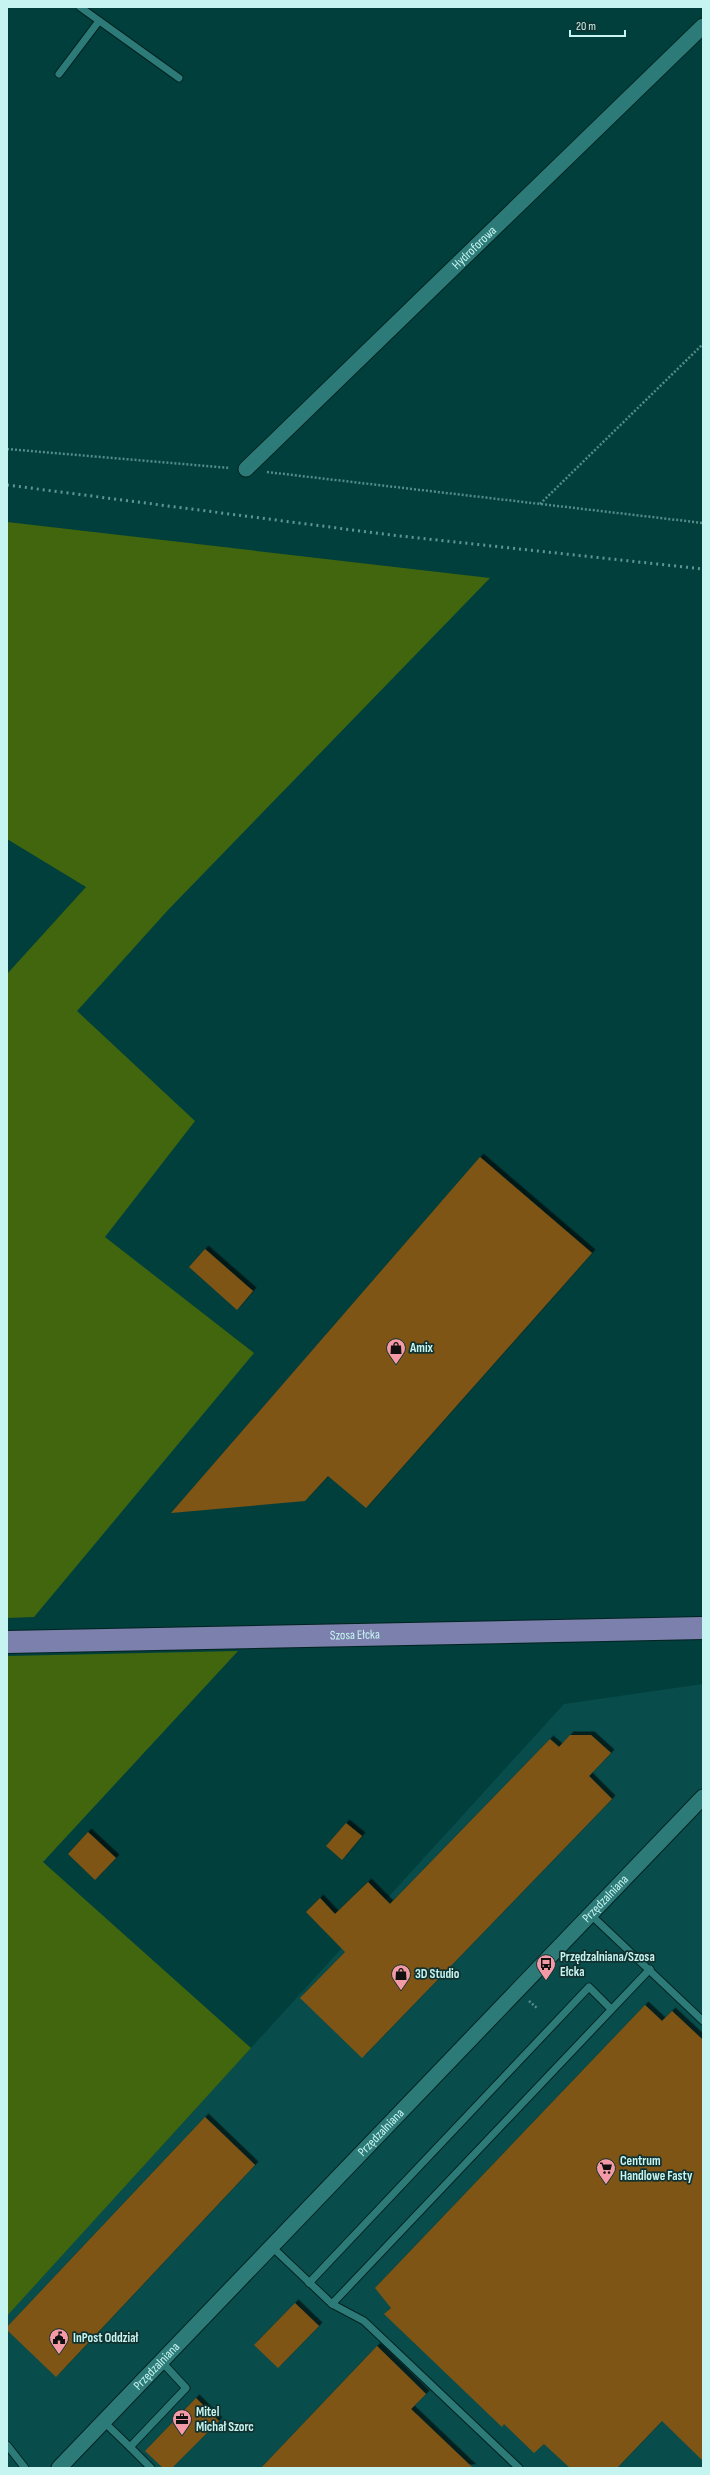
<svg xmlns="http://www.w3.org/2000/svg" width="710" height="2475" font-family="'Sofia Sans Condensed',sans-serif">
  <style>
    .built { fill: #084d4b }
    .green { fill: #41660e }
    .building { fill: #7f5415; filter: url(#shadow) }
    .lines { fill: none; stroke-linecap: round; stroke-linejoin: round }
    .lane-casing { stroke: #022321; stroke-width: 9 }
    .street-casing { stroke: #022321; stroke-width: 17 }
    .primary-casing { stroke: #022321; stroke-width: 24 }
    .path { stroke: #558c88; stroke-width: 2.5; stroke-dasharray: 2 2; stroke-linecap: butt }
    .lane { stroke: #2d7b78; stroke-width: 7 }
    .street { stroke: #2d7b78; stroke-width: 15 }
    .primary { stroke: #7c80ad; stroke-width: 22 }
    .rail { stroke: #609692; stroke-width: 3; stroke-dasharray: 2 4; stroke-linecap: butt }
    .labels { text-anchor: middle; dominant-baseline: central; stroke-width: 3.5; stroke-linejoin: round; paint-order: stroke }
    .street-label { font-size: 13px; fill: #c6f4f0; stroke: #123230 }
    .poi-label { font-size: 13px; font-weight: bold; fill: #c6f4f0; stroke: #123230; text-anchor: start }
  </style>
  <defs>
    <filter id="shadow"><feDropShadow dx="3.5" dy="-3.5" stdDeviation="0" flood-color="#0009"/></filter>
  </defs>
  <rect width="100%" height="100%" fill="#013f3c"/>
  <!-- built -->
  <polygon class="built" points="703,1684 703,2468 7,2468 7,2316 564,1704"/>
  <!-- green -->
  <g class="green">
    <polygon points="7,522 490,578 168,910 77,1011 195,1121 105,1237 254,1353 34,1617 7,1618 7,974 86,887 7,839"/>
    <polygon points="238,1651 43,1862 251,2048 7,2316 7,1656"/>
  </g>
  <!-- building -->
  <g class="building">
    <polygon points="480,1157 592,1253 366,1508 328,1476 305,1501 171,1513"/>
    <polygon points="205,1249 253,1291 237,1310 189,1267"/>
    <polygon points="570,1735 591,1735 611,1753 589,1776 612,1799 362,2058 300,1998 345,1952 306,1912 320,1898 335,1914 368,1882 390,1904 550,1739 559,1747"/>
    <polygon points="346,1823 362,1836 342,1860 326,1846"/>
    <polygon points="88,1832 116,1858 95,1880 68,1854"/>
    <polygon points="645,2005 662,2021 672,2011 703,2040 703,2461 662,2421 617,2468 570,2468 544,2444 534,2453 504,2424 502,2427 384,2314 391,2308 375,2288"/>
    <polygon points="205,2117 255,2165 56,2377 7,2330 7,2327"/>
    <polygon points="295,2303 319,2326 278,2368 254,2345"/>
    <polygon points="377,2346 426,2394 411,2409 473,2468 261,2468"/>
    <polygon points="196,2398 219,2421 172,2468 163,2468 145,2451"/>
  </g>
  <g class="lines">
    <!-- lane casing -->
    <g class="lane-casing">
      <g id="lane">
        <polyline points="80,7 179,78"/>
        <polyline points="59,74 99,21"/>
        <polyline points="591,1915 703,2021"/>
        <polyline points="271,2246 332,2304 650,1969"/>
        <polyline points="309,2283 589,1987 611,2009"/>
        <polyline points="332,2304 364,2321 519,2468"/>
        <polyline points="103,2421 130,2447"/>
        <polyline points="7,2445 25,2468"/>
        <polyline points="151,2468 130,2447 186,2388 161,2361"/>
      </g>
    </g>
    <!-- street casing -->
    <g class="street-casing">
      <g id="street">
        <path id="s1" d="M246 469 703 26"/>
        <path id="s2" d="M59 2468 703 1797"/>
      </g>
    </g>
    <!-- primary casing -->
    <g class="primary-casing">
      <g id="primary">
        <path id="s3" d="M7 1642 703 1628"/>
      </g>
    </g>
    <!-- path -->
    <g class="path">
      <polyline points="7,449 230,468"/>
      <polyline points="267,472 703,523"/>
      <polyline points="540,504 703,344"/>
      <polyline points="529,2001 537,2008"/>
    </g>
    <!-- lane -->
    <use href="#lane" class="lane"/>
    <!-- street -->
    <use href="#street" class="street"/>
    <!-- primary -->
    <use href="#primary" class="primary"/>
    <!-- rail -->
    <polyline class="rail" points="7,485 391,535 703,569"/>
  </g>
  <!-- icons -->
  <defs>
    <g id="shop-pin" transform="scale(1)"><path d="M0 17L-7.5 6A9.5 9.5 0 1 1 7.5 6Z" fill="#f49aa7" stroke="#123230"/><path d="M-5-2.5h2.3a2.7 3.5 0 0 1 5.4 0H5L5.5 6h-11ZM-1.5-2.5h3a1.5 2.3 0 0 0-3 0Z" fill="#111"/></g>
    <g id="bus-pin" transform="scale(1)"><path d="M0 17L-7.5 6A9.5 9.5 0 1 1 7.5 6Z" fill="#f49aa7" stroke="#123230"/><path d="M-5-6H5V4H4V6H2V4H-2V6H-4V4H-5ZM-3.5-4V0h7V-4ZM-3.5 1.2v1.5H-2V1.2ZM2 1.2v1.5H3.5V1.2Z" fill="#111"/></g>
    <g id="supermarket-pin" transform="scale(1)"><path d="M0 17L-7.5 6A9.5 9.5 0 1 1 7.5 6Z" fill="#f49aa7" stroke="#123230"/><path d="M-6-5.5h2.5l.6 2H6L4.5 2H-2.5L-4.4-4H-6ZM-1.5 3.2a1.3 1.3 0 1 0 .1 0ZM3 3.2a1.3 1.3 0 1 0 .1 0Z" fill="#111"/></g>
    <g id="civic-pin" transform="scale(1)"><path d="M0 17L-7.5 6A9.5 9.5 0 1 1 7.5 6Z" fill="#f49aa7" stroke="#123230"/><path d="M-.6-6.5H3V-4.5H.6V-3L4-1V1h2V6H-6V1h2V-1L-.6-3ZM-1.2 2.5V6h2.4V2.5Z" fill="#111"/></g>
    <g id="office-pin" transform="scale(1)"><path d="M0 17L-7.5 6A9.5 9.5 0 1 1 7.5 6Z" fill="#f49aa7" stroke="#123230"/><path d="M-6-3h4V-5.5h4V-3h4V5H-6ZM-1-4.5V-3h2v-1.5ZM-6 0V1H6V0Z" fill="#111"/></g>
  </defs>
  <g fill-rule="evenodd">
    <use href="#shop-pin" x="396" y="1348"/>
    <use href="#bus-pin" x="546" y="1964"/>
    <use href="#shop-pin" x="401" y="1974"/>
    <use href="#supermarket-pin" x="606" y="2168"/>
    <use href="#civic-pin" x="59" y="2338"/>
    <use href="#office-pin" x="182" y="2419"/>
  </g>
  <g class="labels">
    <!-- street labels -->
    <g class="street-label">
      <text stroke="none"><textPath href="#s1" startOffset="318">Hydroforowa</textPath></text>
      <text stroke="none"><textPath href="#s3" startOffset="348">Szosa Ełcka</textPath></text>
      <text stroke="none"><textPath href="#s2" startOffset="789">Przędzalniana</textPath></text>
      <text stroke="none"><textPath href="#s2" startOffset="465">Przędzalniana</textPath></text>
      <text stroke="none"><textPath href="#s2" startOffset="141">Przędzalniana</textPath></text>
    </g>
    <!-- poi labels -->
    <g class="poi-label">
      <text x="410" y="1348">Amix</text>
      <text x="560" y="1957">Przędzalniana/Szosa<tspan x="560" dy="15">Ełcka</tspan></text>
      <text x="415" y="1974">3D Studio</text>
      <text x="620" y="2161">Centrum<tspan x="620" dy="15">Handlowe Fasty</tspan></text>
      <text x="73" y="2338">InPost Oddział</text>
      <text x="196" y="2412">Mitel<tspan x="196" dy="15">Michał Szorc</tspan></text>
    </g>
  </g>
  <!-- border -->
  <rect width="710" height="2475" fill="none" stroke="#c6f4f0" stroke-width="16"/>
  <!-- scale -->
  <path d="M570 30v6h55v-6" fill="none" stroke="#c6f4f0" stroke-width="2"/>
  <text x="576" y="30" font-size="12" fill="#c6f4f0" stroke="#123230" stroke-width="3" paint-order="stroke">20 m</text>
</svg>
